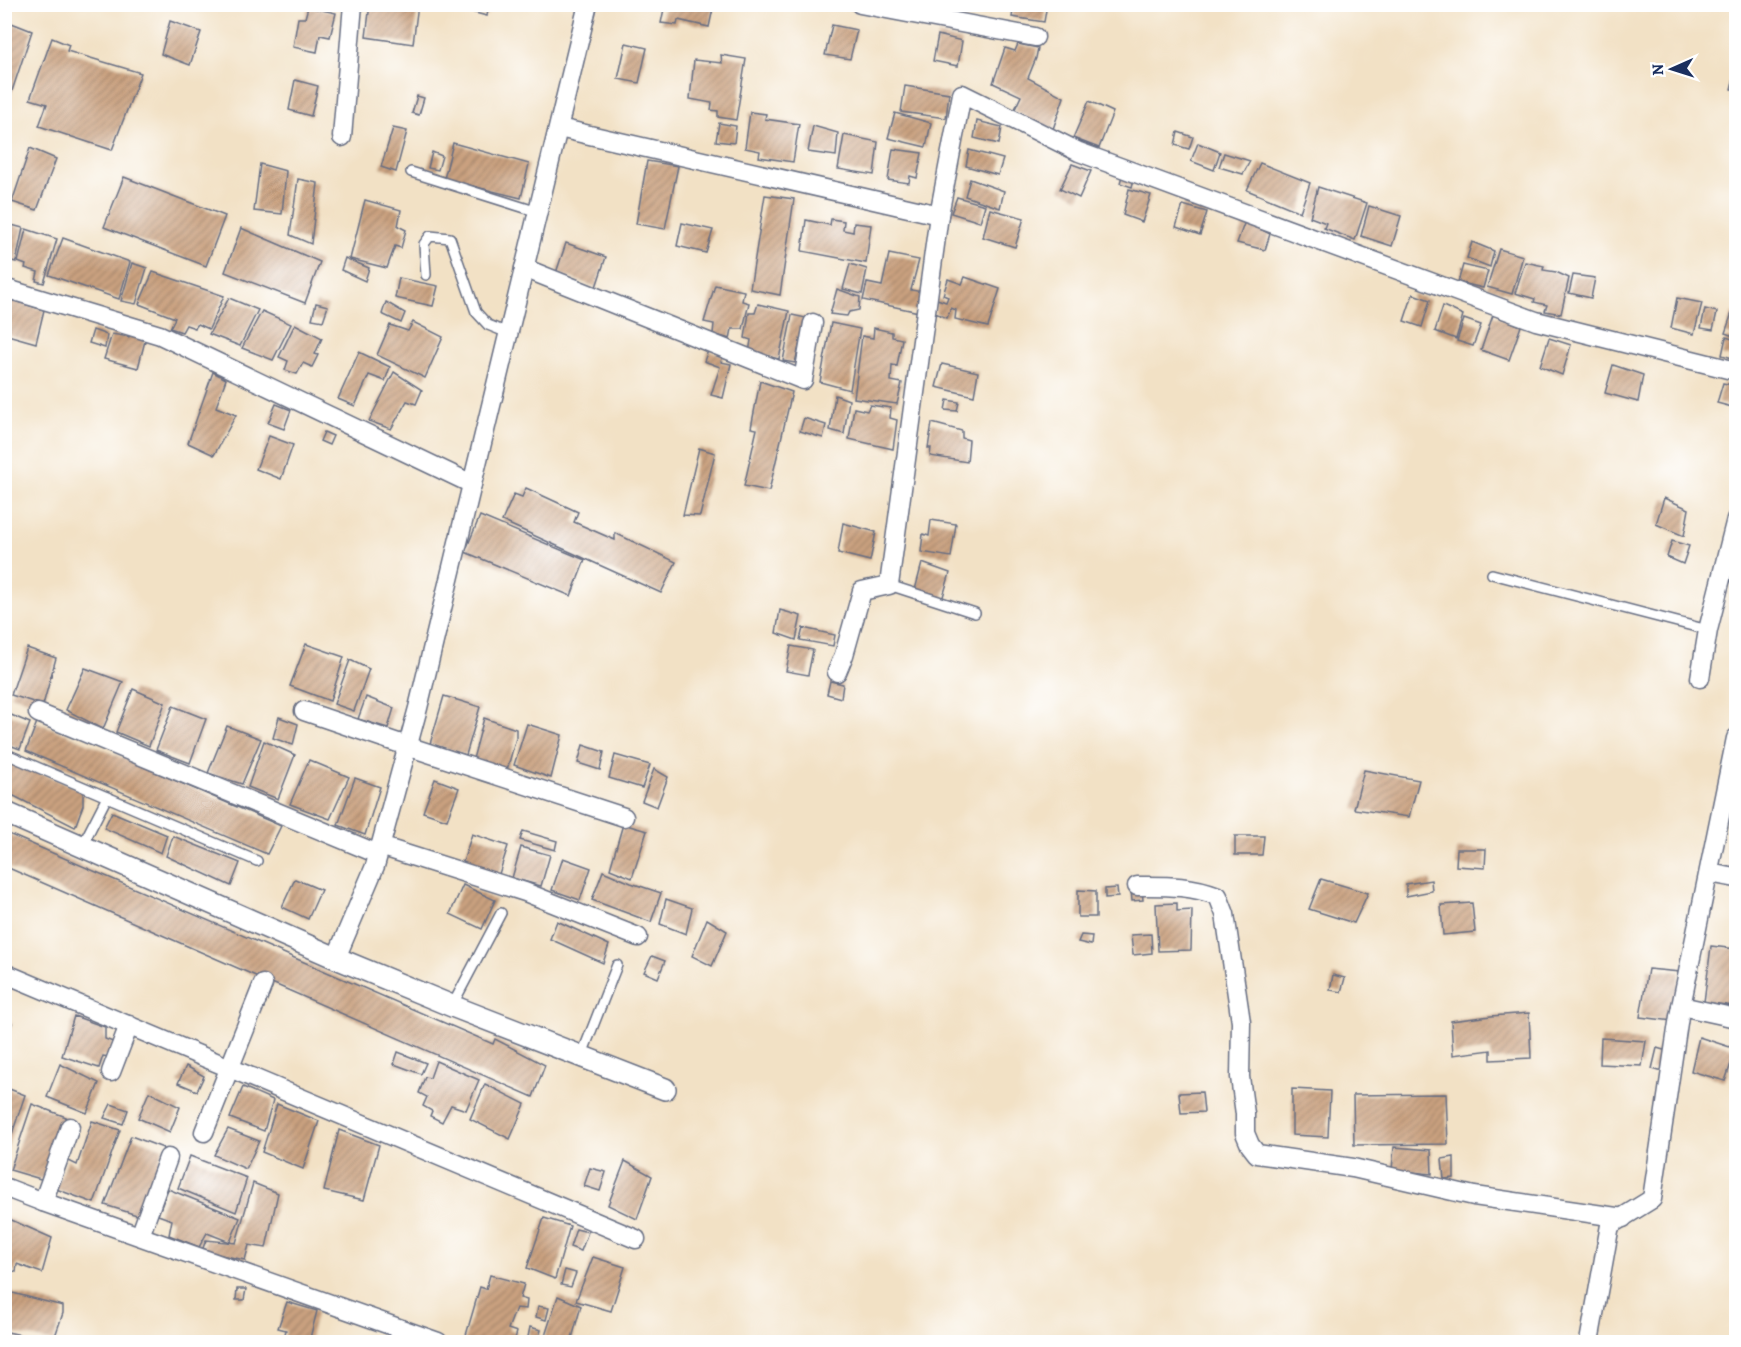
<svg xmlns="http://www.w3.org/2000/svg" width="1741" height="1347" font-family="Alegreya,serif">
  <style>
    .building { fill: url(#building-hatch) }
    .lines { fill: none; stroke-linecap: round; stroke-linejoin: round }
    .service-casing { stroke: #666d82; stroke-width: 12 }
    .minor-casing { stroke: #666d82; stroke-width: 21 }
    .tertiary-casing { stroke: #666d82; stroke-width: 24 }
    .service { stroke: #fff; stroke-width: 9 }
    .minor { stroke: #fff; stroke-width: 18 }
    .tertiary { stroke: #fff; stroke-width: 21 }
  </style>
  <defs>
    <pattern id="building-hatch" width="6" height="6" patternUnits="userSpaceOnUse" patternTransform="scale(1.5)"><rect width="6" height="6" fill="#caa17f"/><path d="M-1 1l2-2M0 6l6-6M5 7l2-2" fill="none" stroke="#a3846b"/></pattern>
  </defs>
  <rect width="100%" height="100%" fill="#fff"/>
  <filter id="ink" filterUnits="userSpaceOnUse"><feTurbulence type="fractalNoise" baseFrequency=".0167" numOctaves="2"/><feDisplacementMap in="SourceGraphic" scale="12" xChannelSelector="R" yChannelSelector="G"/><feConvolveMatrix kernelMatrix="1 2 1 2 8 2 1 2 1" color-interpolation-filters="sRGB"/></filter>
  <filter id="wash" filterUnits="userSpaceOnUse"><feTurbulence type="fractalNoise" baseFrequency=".008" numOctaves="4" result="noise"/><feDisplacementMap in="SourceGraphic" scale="24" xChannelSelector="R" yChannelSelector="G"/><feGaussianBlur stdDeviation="1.35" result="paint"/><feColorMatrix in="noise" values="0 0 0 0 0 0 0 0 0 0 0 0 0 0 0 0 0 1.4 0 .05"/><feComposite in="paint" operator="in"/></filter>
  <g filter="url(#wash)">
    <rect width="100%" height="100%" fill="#f2e1c5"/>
    <g id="blocks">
      <!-- building -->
      <g class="building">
        <polygon points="370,4 418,4 413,44 366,37"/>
        <polygon points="441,4 489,4 487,16"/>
        <polygon points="665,4 714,4 709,27 678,20 677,25 661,23"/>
        <polygon points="919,4 946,4 945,9 918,6"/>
        <polygon points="1014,4 1047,4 1044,22 1012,17"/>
        <polygon points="308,7 336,13 330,37 320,35 317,52 293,47 298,18 305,18"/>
        <polygon points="4,20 32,31 5,112 4,112"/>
        <polygon points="170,21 201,32 190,65 161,54"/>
        <polygon points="832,25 857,30 850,59 825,55"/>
        <polygon points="938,35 962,41 958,66 933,61"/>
        <polygon points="52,38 69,45 67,51 141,73 112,150 39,126 47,104 30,99"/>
        <polygon points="626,43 647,48 639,83 618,79"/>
        <polygon points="1018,44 1038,48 1036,58 1028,78 1064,97 1053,129 1027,119 1027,116 1014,111 1021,96 993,83 1005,48 1015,51"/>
        <polygon points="721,55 746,59 736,120 718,117 718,111 711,110 712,103 690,99 694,60 722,63"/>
        <polygon points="1736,70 1736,90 1731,89"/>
        <polygon points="295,80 318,86 311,116 289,110"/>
        <polygon points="905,86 949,93 946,118 901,112"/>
        <polygon points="417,96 424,98 419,115 412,113"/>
        <polygon points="1089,101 1113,112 1099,148 1073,138"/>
        <polygon points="750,112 766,114 765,119 799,124 793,162 759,157 760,151 745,148"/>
        <polygon points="895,113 931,123 926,147 888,138"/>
        <polygon points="977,121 1002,127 999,144 974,138"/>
        <polygon points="719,123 736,126 734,143 716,141"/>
        <polygon points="813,126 838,133 836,156 808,152"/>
        <polygon points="393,128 407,131 396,172 381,167"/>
        <polygon points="1178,132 1193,137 1189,149 1175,145"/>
        <polygon points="844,135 878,142 874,175 838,169"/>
        <polygon points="453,143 529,164 521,198 444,179"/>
        <polygon points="1198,143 1220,152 1214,170 1191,161"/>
        <polygon points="30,148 56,159 37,210 12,202"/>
        <polygon points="893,149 922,153 917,178 910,176 909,183 888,180"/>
        <polygon points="969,150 1003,159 998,175 966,166"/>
        <polygon points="432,152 442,156 438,170 428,168"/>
        <polygon points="1224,153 1250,161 1243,174 1219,167"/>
        <polygon points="647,161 678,166 665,229 636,224"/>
        <polygon points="1260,163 1310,183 1300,212 1247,190"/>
        <polygon points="260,164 286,171 282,214 254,211"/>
        <polygon points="1072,164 1091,171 1079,198 1060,189"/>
        <polygon points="1122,176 1134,179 1132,187 1120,183"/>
        <polygon points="124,177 225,216 206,266 104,227"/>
        <polygon points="298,179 318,183 311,244 290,235"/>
        <polygon points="970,179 1004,191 1000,208 965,196"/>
        <polygon points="1318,187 1367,203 1355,240 1324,228 1326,223 1310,217"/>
        <polygon points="1129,189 1151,195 1142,222 1123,215"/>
        <polygon points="765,195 794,199 780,295 750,289"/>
        <polygon points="957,197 985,205 980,222 951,213"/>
        <polygon points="365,200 401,210 398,226 406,230 401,248 395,246 387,268 350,259"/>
        <polygon points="1183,205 1207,212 1200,235 1176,227"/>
        <polygon points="1369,206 1401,216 1392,246 1361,236"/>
        <polygon points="990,209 1024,218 1015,247 983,237"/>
        <polygon points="831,219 844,221 843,230 853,232 854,223 871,225 866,263 802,251 806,220 830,225"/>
        <polygon points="1245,221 1270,234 1265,250 1237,243"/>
        <polygon points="4,223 23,228 16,262 4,259"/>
        <polygon points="682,223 713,230 706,253 677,246"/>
        <polygon points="241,228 320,262 305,303 225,272"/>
        <polygon points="26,229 57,239 44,283 36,281 38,272 25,268 26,265 18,262"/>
        <polygon points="63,238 130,262 119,299 49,275"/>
        <polygon points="1472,242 1494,251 1490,267 1467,258"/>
        <polygon points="566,243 606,257 596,287 556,273"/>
        <polygon points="1499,249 1523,256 1512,294 1487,287"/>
        <polygon points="889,254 919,260 911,290 923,292 919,312 863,300 867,283 882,286"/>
        <polygon points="345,258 369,268 365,281 341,270"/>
        <polygon points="1525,262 1544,266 1543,270 1556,272 1569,278 1561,314 1545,311 1547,305 1534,302 1535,299 1515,293"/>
        <polygon points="132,263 147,268 136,304 121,301"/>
        <polygon points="850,264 867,269 862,294 843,289"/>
        <polygon points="1463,265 1488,271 1483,288 1458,282"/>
        <polygon points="153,272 224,296 209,329 198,324 195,328 186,325 182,332 170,328 175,318 139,304"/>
        <polygon points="1573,275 1595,278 1591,298 1569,293"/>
        <polygon points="965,277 1000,289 988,327 955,319 956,310 951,308 947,318 935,313 937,299 946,302 948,297 943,295 948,279 962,284"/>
        <polygon points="399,278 438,286 433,306 395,298"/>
        <polygon points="715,285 744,291 742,301 749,303 743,329 732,329 730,339 713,334 714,324 704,322"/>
        <polygon points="837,289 860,297 859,310 849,312 847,316 830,314"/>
        <polygon points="1413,294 1430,300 1422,327 1404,321"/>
        <polygon points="229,298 258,310 240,346 209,334"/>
        <polygon points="1677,298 1702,303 1694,334 1671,328"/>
        <polygon points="8,299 44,310 36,343 4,334 4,310"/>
        <polygon points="386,302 405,313 401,323 382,314"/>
        <polygon points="316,303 328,306 323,321 312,319"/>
        <polygon points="758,304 789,311 779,359 749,353 751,340 745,338 749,313 755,313"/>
        <polygon points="1443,306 1463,315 1456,339 1435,331"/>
        <polygon points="1705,309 1717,312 1713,330 1701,328"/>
        <polygon points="262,311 291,324 273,360 242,348"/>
        <polygon points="1732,313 1736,315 1736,337 1725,333"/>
        <polygon points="792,315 806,318 795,363 783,361"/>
        <polygon points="1493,315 1521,326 1509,360 1481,350"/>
        <polygon points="1464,319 1481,325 1473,346 1457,341"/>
        <polygon points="413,322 443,337 425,378 377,355 390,325 408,331"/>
        <polygon points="831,323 860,329 850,390 820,382"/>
        <polygon points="295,324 322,338 315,354 318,355 312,367 303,363 297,374 285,370 288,361 279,357"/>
        <polygon points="874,328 892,332 892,337 902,339 897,366 892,365 891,381 902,383 897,404 854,398 862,336 873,338"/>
        <polygon points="93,330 107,335 105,348 89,343"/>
        <polygon points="131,333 146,337 138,368 104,359 112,334 129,337"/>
        <polygon points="1726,337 1736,340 1736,359 1722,355"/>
        <polygon points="1549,338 1571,345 1562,375 1540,366"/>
        <polygon points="708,351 723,355 721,362 731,364 723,398 711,395 720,367 704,361"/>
        <polygon points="359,352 390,367 385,381 369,375 355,406 338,399"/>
        <polygon points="942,364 978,372 974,396 936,387"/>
        <polygon points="1613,365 1643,375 1638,402 1605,393"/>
        <polygon points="213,372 226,379 216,407 236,415 214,455 188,443"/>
        <polygon points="394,372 422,390 416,404 407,401 391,429 369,421"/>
        <polygon points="760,381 792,392 769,491 744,486 757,429 751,428"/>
        <polygon points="1723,383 1736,386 1732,407 1717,403"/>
        <polygon points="835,395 849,400 844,434 830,430"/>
        <polygon points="947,400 959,402 957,411 945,410"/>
        <polygon points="276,404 291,410 284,429 268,423"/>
        <polygon points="870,405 891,408 890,418 897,420 893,449 849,439 854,408 867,411"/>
        <polygon points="804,418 826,425 823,438 800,431"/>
        <polygon points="932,423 962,431 962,438 969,440 967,462 930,456 931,448 928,448"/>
        <polygon points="324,432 333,436 329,445 320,441"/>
        <polygon points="269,436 293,445 281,479 256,469"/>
        <polygon points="699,448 715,453 700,516 683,515"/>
        <polygon points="526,488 578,512 574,522 615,540 615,533 676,562 661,593 502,521 514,494 522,497"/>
        <polygon points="1664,498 1689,509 1684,536 1656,524"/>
        <polygon points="480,516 585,560 571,596 465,552"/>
        <polygon points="931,520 956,524 951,557 921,552 923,534 929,536"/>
        <polygon points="843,523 876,532 870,561 838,553"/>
        <polygon points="1672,541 1689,546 1683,564 1667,557"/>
        <polygon points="922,563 950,573 942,600 915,590"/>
        <polygon points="780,610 801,616 796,640 776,633"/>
        <polygon points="803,628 835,635 833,646 800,640"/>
        <polygon points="306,644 344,657 330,701 290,686"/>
        <polygon points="791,646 813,650 808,675 786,671"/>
        <polygon points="27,648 56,658 43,705 11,695"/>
        <polygon points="350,660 369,669 354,711 334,704"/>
        <polygon points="85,668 123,682 103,729 66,710"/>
        <polygon points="830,681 843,684 841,698 827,694"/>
        <polygon points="133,689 165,703 149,746 116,732"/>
        <polygon points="444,696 480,707 466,755 430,744"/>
        <polygon points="366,697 394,708 388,728 358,719"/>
        <polygon points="173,706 206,719 190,763 156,750"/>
        <polygon points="4,712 30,723 20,749 4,743"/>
        <polygon points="279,717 298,724 293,745 273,738"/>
        <polygon points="484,718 516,729 516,738 507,770 473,759"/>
        <polygon points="37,722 76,738 281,826 267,854 26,751"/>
        <polygon points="527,724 562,735 551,778 514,765"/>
        <polygon points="227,726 261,739 242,784 208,773"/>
        <polygon points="264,741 295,755 278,799 248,787"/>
        <polygon points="583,745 604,752 600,770 578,763"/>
        <polygon points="615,755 650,765 642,788 609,778"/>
        <polygon points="4,757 83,791 83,805 75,827 4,791"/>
        <polygon points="309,760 349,777 330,819 290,804"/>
        <polygon points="654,769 668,777 657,807 642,801"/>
        <polygon points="1364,770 1419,780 1409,817 1354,809"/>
        <polygon points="355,778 380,787 365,835 338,825"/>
        <polygon points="435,779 459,788 447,820 423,812"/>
        <polygon points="112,812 167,835 161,853 104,828"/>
        <polygon points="623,824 647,831 632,878 610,869"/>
        <polygon points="523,831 557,841 555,850 520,840"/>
        <polygon points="4,832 493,1044 495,1039 545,1065 533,1097 4,866"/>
        <polygon points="472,834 508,846 498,877 462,865"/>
        <polygon points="173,836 240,863 231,886 166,856"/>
        <polygon points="1235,836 1264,836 1262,855 1235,855"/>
        <polygon points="521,847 550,855 541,886 512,878"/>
        <polygon points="1457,849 1486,849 1485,868 1456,866"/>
        <polygon points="563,858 591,868 580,900 552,890"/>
        <polygon points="603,871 631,883 661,893 651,922 592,900"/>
        <polygon points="295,879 321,890 308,919 282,907"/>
        <polygon points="1321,879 1368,893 1354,923 1309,909"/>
        <polygon points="1431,880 1432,891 1406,896 1406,884"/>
        <polygon points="463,885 495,900 482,929 450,914"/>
        <polygon points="1117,888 1118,897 1105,898 1105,889"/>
        <polygon points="1078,890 1096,891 1096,917 1078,917"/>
        <polygon points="1131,890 1142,890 1143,900 1132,901"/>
        <polygon points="666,899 692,908 686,934 660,924"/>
        <polygon points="1177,903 1177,911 1192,910 1191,950 1158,951 1156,904"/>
        <polygon points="1472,903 1475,932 1443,935 1441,905"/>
        <polygon points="707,919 727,931 712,966 692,956"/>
        <polygon points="557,921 609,945 603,963 550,939"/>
        <polygon points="1151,934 1152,953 1133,955 1131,935"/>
        <polygon points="1081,935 1092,936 1091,945 1078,942"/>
        <polygon points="1711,946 1736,949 1736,987 1734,1006 1704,1002"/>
        <polygon points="652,956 665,961 658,978 644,972"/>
        <polygon points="1648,969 1680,972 1673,1021 1640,1017"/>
        <polygon points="1333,975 1345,978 1341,992 1330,990"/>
        <polygon points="1529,1013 1531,1058 1491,1060 1491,1050 1453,1055 1451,1021 1491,1016"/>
        <polygon points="74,1016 105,1027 105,1039 113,1042 110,1057 103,1056 99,1068 62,1056"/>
        <polygon points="4,1020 12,1023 5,1043 4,1043"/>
        <polygon points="1699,1037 1736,1049 1725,1081 1691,1071"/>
        <polygon points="1601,1038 1646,1041 1642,1066 1600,1064"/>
        <polygon points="1657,1048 1667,1051 1663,1072 1652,1069"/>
        <polygon points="398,1052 426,1063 421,1074 394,1064"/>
        <polygon points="436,1061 479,1080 466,1110 451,1105 442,1122 430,1116 432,1111 423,1106 427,1097 419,1093 425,1077 430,1078"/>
        <polygon points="60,1064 99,1083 87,1113 47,1097"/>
        <polygon points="186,1066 204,1076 197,1091 178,1083"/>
        <polygon points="485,1084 525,1104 510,1139 470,1119"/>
        <polygon points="4,1087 25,1095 5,1155 4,1155"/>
        <polygon points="243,1087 273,1100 264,1131 230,1118"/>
        <polygon points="1292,1089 1330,1091 1328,1137 1292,1135"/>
        <polygon points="149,1092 180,1107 170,1132 138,1118"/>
        <polygon points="1202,1092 1204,1112 1181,1113 1179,1093"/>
        <polygon points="1446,1094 1448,1144 1354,1145 1353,1095"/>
        <polygon points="32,1104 66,1117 44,1180 10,1170"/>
        <polygon points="111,1104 128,1110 123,1124 104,1118"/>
        <polygon points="277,1104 319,1121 303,1169 262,1152"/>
        <polygon points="92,1121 120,1130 94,1203 56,1189 67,1160 77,1165"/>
        <polygon points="228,1129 259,1141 246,1169 214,1155"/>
        <polygon points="339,1130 379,1145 364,1200 324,1191"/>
        <polygon points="131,1136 163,1148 140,1216 105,1205"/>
        <polygon points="1394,1147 1431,1150 1432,1174 1392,1170"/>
        <polygon points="190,1156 247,1178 236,1212 178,1188"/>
        <polygon points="1454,1157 1454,1178 1444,1179 1442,1159"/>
        <polygon points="625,1161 652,1176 637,1219 608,1205"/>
        <polygon points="590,1168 606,1172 600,1191 584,1186"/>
        <polygon points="253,1183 278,1193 266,1248 249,1245 245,1260 211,1253 203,1248 206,1240 236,1243"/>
        <polygon points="168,1189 240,1218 230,1242 207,1233 199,1247 169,1235 172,1220 158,1215"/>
        <polygon points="7,1218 52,1238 42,1273 17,1264 16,1272 4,1268 4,1228"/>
        <polygon points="544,1218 570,1226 555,1279 527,1268"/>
        <polygon points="576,1229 588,1232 581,1251 570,1247"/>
        <polygon points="593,1257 625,1267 611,1311 576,1301"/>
        <polygon points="565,1270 576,1273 571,1287 561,1285"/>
        <polygon points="490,1275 524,1284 520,1298 527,1300 526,1309 516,1308 508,1329 517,1332 514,1342 464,1342 480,1287 486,1289"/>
        <polygon points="237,1289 246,1289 244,1300 236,1300"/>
        <polygon points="5,1291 63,1306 63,1313 53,1342 7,1332 5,1339"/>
        <polygon points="558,1296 581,1306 571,1342 543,1342"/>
        <polygon points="287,1302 317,1311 309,1342 283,1342 286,1330 278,1328"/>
        <polygon points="538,1306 549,1308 546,1320 536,1317"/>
        <polygon points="530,1327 541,1330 537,1342 527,1342"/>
      </g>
    </g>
  </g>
  <g filter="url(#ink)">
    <use href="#blocks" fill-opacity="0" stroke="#666d82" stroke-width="1.5"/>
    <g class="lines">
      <!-- service casing -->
      <g class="service-casing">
        <g id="service">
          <polyline points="411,172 538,212"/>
          <polyline points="426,275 424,244 430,236 450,238 476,312 488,325 508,333"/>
          <polyline points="1492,574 1708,630"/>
          <polyline points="889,585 975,613"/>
          <polyline points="4,753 257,861"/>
          <polyline points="82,846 107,797"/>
          <polyline points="452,1006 501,913"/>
          <polyline points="581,1057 617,965"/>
        </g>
      </g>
      <!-- minor casing -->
      <g class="minor-casing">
        <g id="minor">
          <polyline points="860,4 1035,37"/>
          <polyline points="559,128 939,215 962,94 1079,152 1536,321 1736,371"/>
          <polyline points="342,137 353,4"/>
          <polyline points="524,268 803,380 813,323"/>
          <polyline points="4,288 160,335 472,484"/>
          <polyline points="837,672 844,655 862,591 889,585 939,215"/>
          <polyline points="1700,678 1708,630 1736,519"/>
          <polyline points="304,711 407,746 624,817"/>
          <polyline points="38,713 378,854"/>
          <polyline points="380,846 525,892 638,937"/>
          <polyline points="1709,873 1736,878"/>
          <path d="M1137 886C1166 886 1190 885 1218 896L1225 914 1241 1022 1240 1077 1245 1114V1133L1250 1145 1257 1154 1353 1168 1474 1196 1623 1218"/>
          <polyline points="336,958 375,866 418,708 588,4"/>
          <polyline points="4,973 636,1239"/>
          <polyline points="1681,1006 1736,1018"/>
          <polyline points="111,1072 129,1025"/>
          <polyline points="204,1132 263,984"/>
          <polyline points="4,1187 43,1202 438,1342"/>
          <polyline points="43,1202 70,1127"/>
          <polyline points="140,1236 168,1158"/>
          <polyline points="1589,1342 1610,1225 1652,1199 1679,1016 1736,738"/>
        </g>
      </g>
      <!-- tertiary casing -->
      <g class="tertiary-casing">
        <polyline id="tertiary" points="4,812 336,958 452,1006 665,1089"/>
      </g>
      <!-- service -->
      <use href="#service" class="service"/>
      <!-- minor -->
      <use href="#minor" class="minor"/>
      <!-- tertiary -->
      <use href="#tertiary" class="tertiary"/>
    </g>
  </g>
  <!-- margin -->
  <rect width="1741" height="1347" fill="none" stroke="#fff" stroke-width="24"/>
  <!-- north arrow -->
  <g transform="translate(1672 69) rotate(267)" stroke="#ffffff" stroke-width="4.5" paint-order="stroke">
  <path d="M0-4.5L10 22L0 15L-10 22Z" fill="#1b2f5e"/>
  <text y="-9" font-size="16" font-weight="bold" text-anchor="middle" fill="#1b2f5e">N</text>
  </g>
</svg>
